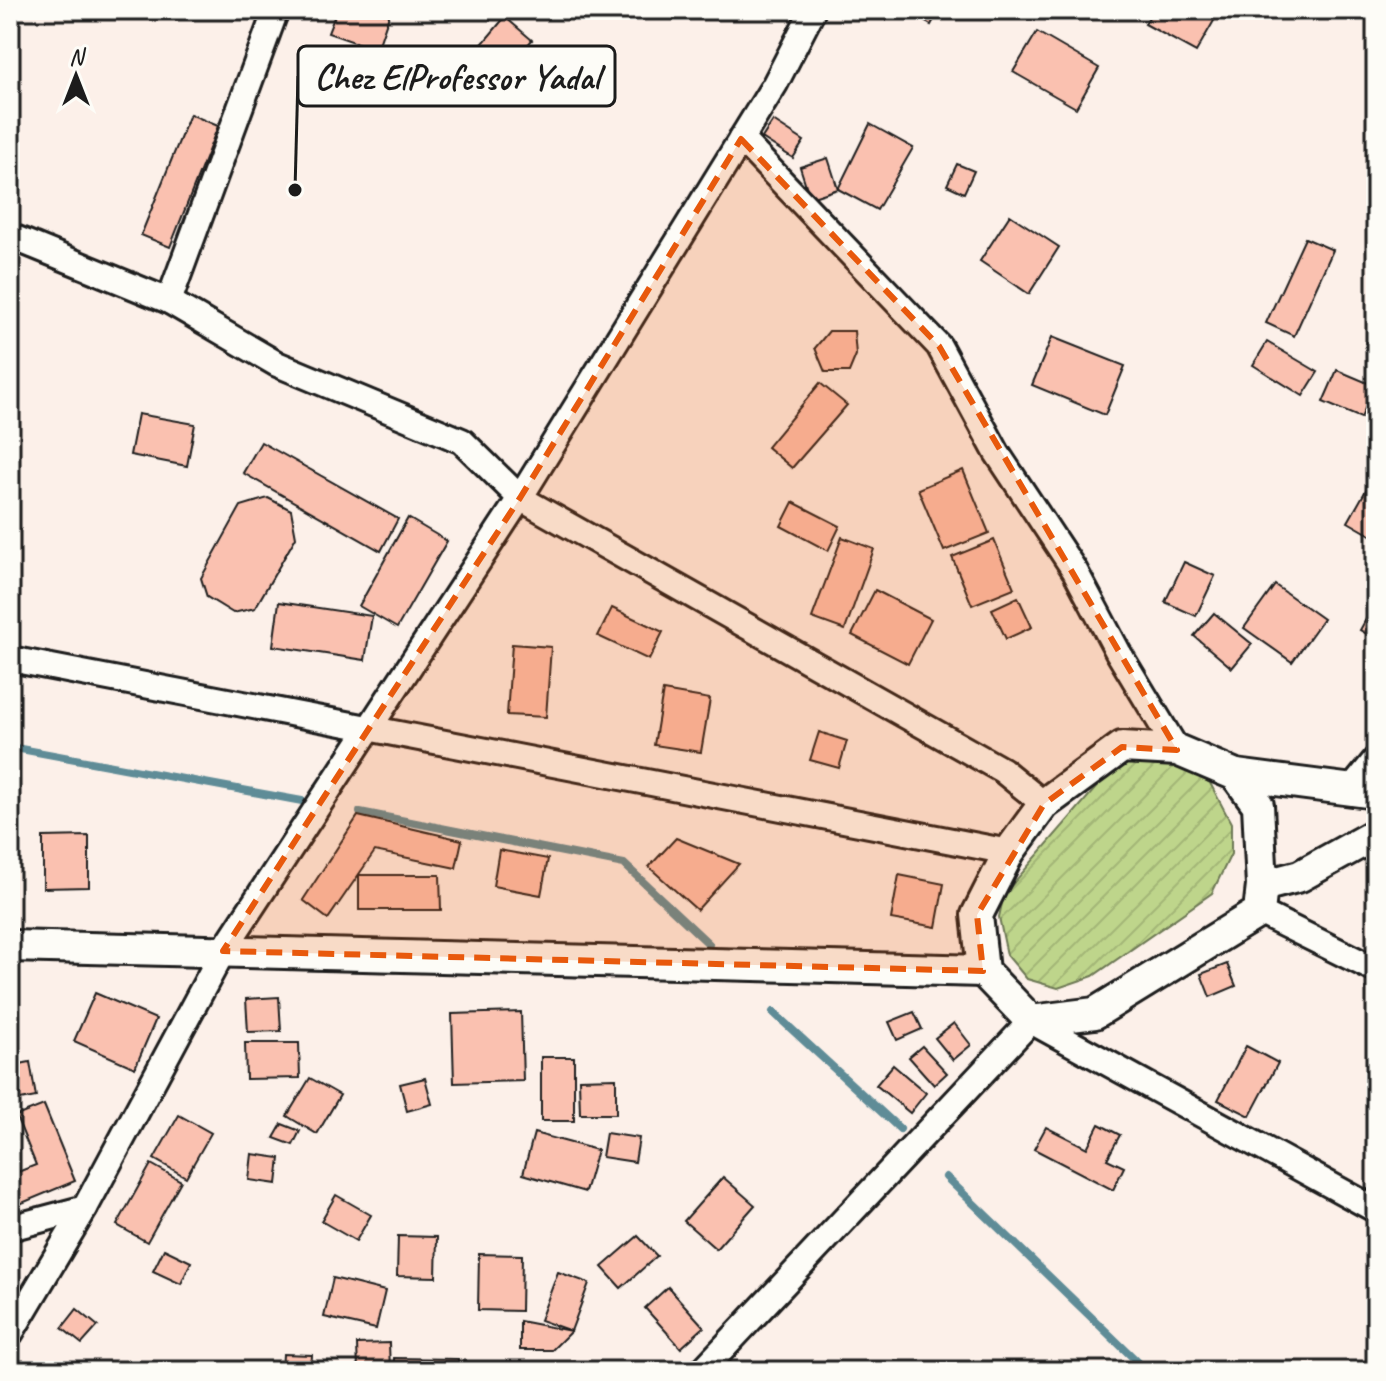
<svg xmlns="http://www.w3.org/2000/svg" width="1386" height="1381" font-family="Caveat,sans-serif">
  <style>
    .garden { fill: url(#garden-furrows); stroke: #6d7854; stroke-width: 2 }
    .lines { fill: none; stroke-linecap: round; stroke-linejoin: round }
    .stream { stroke: #5e8c97; stroke-width: 8 }
    .building { fill: #fac1b0; stroke: #1c1c1c; stroke-width: 2 }
    .minor-casing { stroke: #1c1c1c; stroke-width: 30 }
    .tertiary-casing { stroke: #1c1c1c; stroke-width: 36 }
    .minor { stroke: #fdfcf7; stroke-width: 24 }
    .tertiary { stroke: #fdfcf7; stroke-width: 30 }
    .marked { fill: #e8590c; fill-opacity: 0.2; stroke: #e8590c; stroke-width: 6; stroke-dasharray: 16 10; stroke-linejoin: round }
    .leader { fill: none; stroke: #1c1c1c; stroke-width: 3 }
    .callout-dot { fill: #1c1c1c; stroke: #fdfcf7; stroke-width: 3 }
    .callout { fill: #fdfcf7; stroke: #1c1c1c; stroke-width: 3 }
    .callout-label { font-size: 36px; text-anchor: middle; font-weight: bold; fill: #1c1c1c }
  </style>
  <defs>
    <pattern id="garden-furrows" width="10" height="10" patternUnits="userSpaceOnUse" patternTransform="scale(2)"><rect width="10" height="10" fill="#bed58b"/><path d="M-1 1l2-2M0 10L10 0M9 11l2-2" fill="none" stroke="#a3b677"/></pattern>
  </defs>
  <rect width="100%" height="100%" fill="#fcf0e9"/>
  <filter id="ink" filterUnits="userSpaceOnUse"><feTurbulence type="fractalNoise" baseFrequency=".0125" numOctaves="2"/><feDisplacementMap in="SourceGraphic" scale="16" xChannelSelector="R" yChannelSelector="G"/><feConvolveMatrix kernelMatrix="1 2 1 2 8 2 1 2 1" color-interpolation-filters="sRGB"/></filter>
  <g filter="url(#ink)">
    <!-- garden -->
    <polygon class="garden" points="1153,758 1177,763 1210,783 1231,823 1231,854 1212,893 1093,976 1058,988 1027,979 1007,955 999,917 1004,894 1100,783 1127,763"/>
    <g class="lines">
      <!-- stream -->
      <g class="stream">
        <polyline points="10,747 302,801"/>
        <polyline points="360,812 624,864 709,944"/>
        <polyline points="773,1012 900,1129"/>
        <polyline points="946,1177 1147,1371"/>
      </g>
    </g>
    <!-- building -->
    <g class="building">
      <polygon points="337,10 376,10 389,15 377,50 328,33"/>
      <polygon points="905,10 939,10 931,25"/>
      <polygon points="1153,10 1215,10 1219,12 1196,52 1145,24"/>
      <polygon points="505,17 532,40 484,96 457,74"/>
      <polygon points="1037,32 1099,68 1076,108 1013,72"/>
      <polygon points="190,114 218,126 170,247 141,235"/>
      <polygon points="773,121 804,141 793,158 762,138"/>
      <polygon points="870,124 913,148 877,210 838,189"/>
      <polygon points="828,158 838,189 810,198 800,167"/>
      <polygon points="957,164 974,171 964,193 947,185"/>
      <polygon points="1010,215 1059,247 1029,294 980,261"/>
      <polygon points="1305,238 1333,250 1294,336 1266,323"/>
      <polygon points="829,331 854,331 856,355 849,372 825,372 815,348"/>
      <polygon points="1052,337 1125,366 1105,415 1032,385"/>
      <polygon points="1267,342 1318,372 1303,396 1253,365"/>
      <polygon points="1337,370 1375,386 1361,418 1323,402"/>
      <polygon points="820,383 847,405 792,468 767,447"/>
      <polygon points="138,414 195,424 187,466 130,455"/>
      <polygon points="261,442 398,519 381,551 243,473"/>
      <polygon points="963,470 989,533 944,551 918,489"/>
      <polygon points="1370,483 1376,486 1376,538 1348,522"/>
      <polygon points="268,498 291,510 296,537 255,608 233,613 207,597 201,578 241,506"/>
      <polygon points="793,502 840,526 828,551 781,526"/>
      <polygon points="408,518 447,541 397,628 359,606"/>
      <polygon points="842,537 874,549 845,630 812,618"/>
      <polygon points="994,540 1014,588 972,605 952,557"/>
      <polygon points="1184,562 1215,576 1196,616 1165,602"/>
      <polygon points="1275,585 1323,619 1292,662 1244,628"/>
      <polygon points="875,590 931,619 908,664 852,635"/>
      <polygon points="1018,597 1032,627 1006,639 992,609"/>
      <polygon points="279,602 372,616 365,660 273,646"/>
      <polygon points="1375,603 1376,603 1376,639 1360,630"/>
      <polygon points="612,608 663,632 649,660 598,636"/>
      <polygon points="1214,613 1252,644 1232,668 1194,636"/>
      <polygon points="512,644 551,647 546,717 507,715"/>
      <polygon points="663,691 710,699 701,752 654,745"/>
      <polygon points="819,732 847,741 839,768 810,760"/>
      <polygon points="358,816 462,840 456,868 375,851 328,919 303,900"/>
      <polygon points="89,836 89,887 43,888 43,837"/>
      <polygon points="676,838 739,864 697,910 649,867"/>
      <polygon points="499,850 548,859 541,895 493,886"/>
      <polygon points="359,875 440,875 441,910 359,910"/>
      <polygon points="899,875 944,884 936,927 891,919"/>
      <polygon points="1227,964 1236,986 1210,997 1201,974"/>
      <polygon points="95,993 156,1019 135,1068 74,1041"/>
      <rect x="10" y="995" width="6" height="49"/>
      <polygon points="279,997 281,1031 248,1032 246,999"/>
      <polygon points="521,1012 523,1081 454,1083 452,1014"/>
      <polygon points="914,1012 922,1029 897,1040 889,1022"/>
      <polygon points="954,1023 971,1045 953,1060 935,1038"/>
      <polygon points="245,1043 299,1043 300,1078 246,1079"/>
      <polygon points="922,1046 947,1073 934,1085 909,1057"/>
      <polygon points="1246,1046 1278,1063 1250,1116 1218,1100"/>
      <rect x="541" y="1057" width="33" height="64"/>
      <polygon points="30,1062 36,1097 10,1102 10,1066"/>
      <polygon points="893,1065 926,1093 910,1113 876,1085"/>
      <polygon points="310,1078 340,1095 317,1134 287,1116"/>
      <polygon points="425,1078 432,1104 407,1111 400,1084"/>
      <polygon points="616,1078 616,1114 580,1114 579,1079"/>
      <polygon points="44,1105 75,1181 10,1208 10,1175 36,1165 16,1116"/>
      <polygon points="179,1115 211,1133 186,1177 154,1159"/>
      <polygon points="282,1124 300,1131 293,1145 274,1138"/>
      <polygon points="1099,1124 1120,1135 1107,1159 1124,1167 1113,1190 1034,1149 1046,1127 1087,1148"/>
      <polygon points="534,1133 597,1150 585,1192 523,1174"/>
      <polygon points="606,1133 639,1138 635,1162 602,1157"/>
      <polygon points="252,1154 280,1158 277,1184 249,1180"/>
      <polygon points="151,1164 181,1181 147,1242 117,1225"/>
      <polygon points="723,1177 755,1205 716,1249 684,1221"/>
      <polygon points="336,1195 371,1215 356,1241 321,1221"/>
      <polygon points="398,1236 437,1237 436,1277 397,1276"/>
      <polygon points="638,1236 657,1256 621,1288 602,1267"/>
      <polygon points="164,1249 191,1262 181,1284 153,1271"/>
      <polygon points="479,1254 522,1255 521,1311 478,1310"/>
      <polygon points="558,1272 589,1283 571,1331 540,1320"/>
      <polygon points="333,1278 385,1291 376,1329 324,1317"/>
      <polygon points="668,1287 704,1327 681,1348 645,1308"/>
      <polygon points="77,1309 98,1326 82,1344 62,1328"/>
      <polygon points="520,1321 571,1331 552,1350 520,1350"/>
      <polygon points="389,1343 390,1371 358,1371 357,1344"/>
      <polygon points="283,1354 312,1355 311,1371 282,1371"/>
      <polygon points="394,1358 458,1359 458,1371 394,1371"/>
    </g>
    <g class="lines">
      <!-- minor casing -->
      <g class="minor-casing">
        <g id="minor">
          <polyline points="741,139 939,346 997,453 1075,571 1118,652 1177,750"/>
          <polyline points="10,236 169,301 277,364 462,441 520,498 1002,770 1044,804"/>
          <polyline points="169,301 276,10"/>
          <polyline points="10,659 1009,852"/>
          <polyline points="1350,791 1376,759"/>
          <polyline points="1259,912 1376,970"/>
          <polyline points="10,1228 85,1208"/>
          <polyline points="10,1334 85,1208 223,951 520,498 775,84 813,10"/>
          <polyline points="702,1371 1031,1021 1376,1210"/>
        </g>
      </g>
      <!-- tertiary casing -->
      <g class="tertiary-casing">
        <g id="tertiary">
          <polygon points="1122,747 1177,750 1236,775 1258,805 1262,886 1259,912 1095,1013 1031,1021 983,971 977,915 1009,852 1044,804"/>
          <polyline points="1236,775 1376,793"/>
          <polyline points="1262,886 1300,876 1376,834"/>
          <polyline points="10,946 983,971"/>
        </g>
      </g>
      <!-- minor -->
      <use href="#minor" class="minor"/>
      <!-- tertiary -->
      <use href="#tertiary" class="tertiary"/>
    </g>
  </g>
  <!-- marked area -->
  <path class="marked" d="M741 139 939 346 1177 750 1122 747 1044 804 977 915 983 971 223 951 520 498Z"/>
  <!-- callouts -->
  <path class="leader" d="M295 190L298 76"/>
  <circle class="callout-dot" cx="295" cy="190" r="8"/>
  <rect class="callout" x="298" y="46" width="317" height="60" rx="8"/>
  <g class="callout-label">
    <text x="457" y="89">Chez ElProfessor Yadal</text>
  </g>
  <!-- margin -->
  <rect width="1386" height="1381" fill="none" stroke="#fdfcf7" stroke-width="40"/>
  <rect x="20" y="20" width="1346" height="1341" fill="none" stroke="#1c1c1c" stroke-width="3" filter="url(#ink)"/>
  <!-- north arrow -->
  <g transform="translate(76 76)" stroke="#fdfcf7" stroke-width="6" paint-order="stroke">
  <path d="M0-6L14 30L0 20L-14 30Z" fill="#1c1c1c"/>
  <text y="-12" font-size="22" font-weight="bold" text-anchor="middle" fill="#1c1c1c">N</text>
  </g>
</svg>
